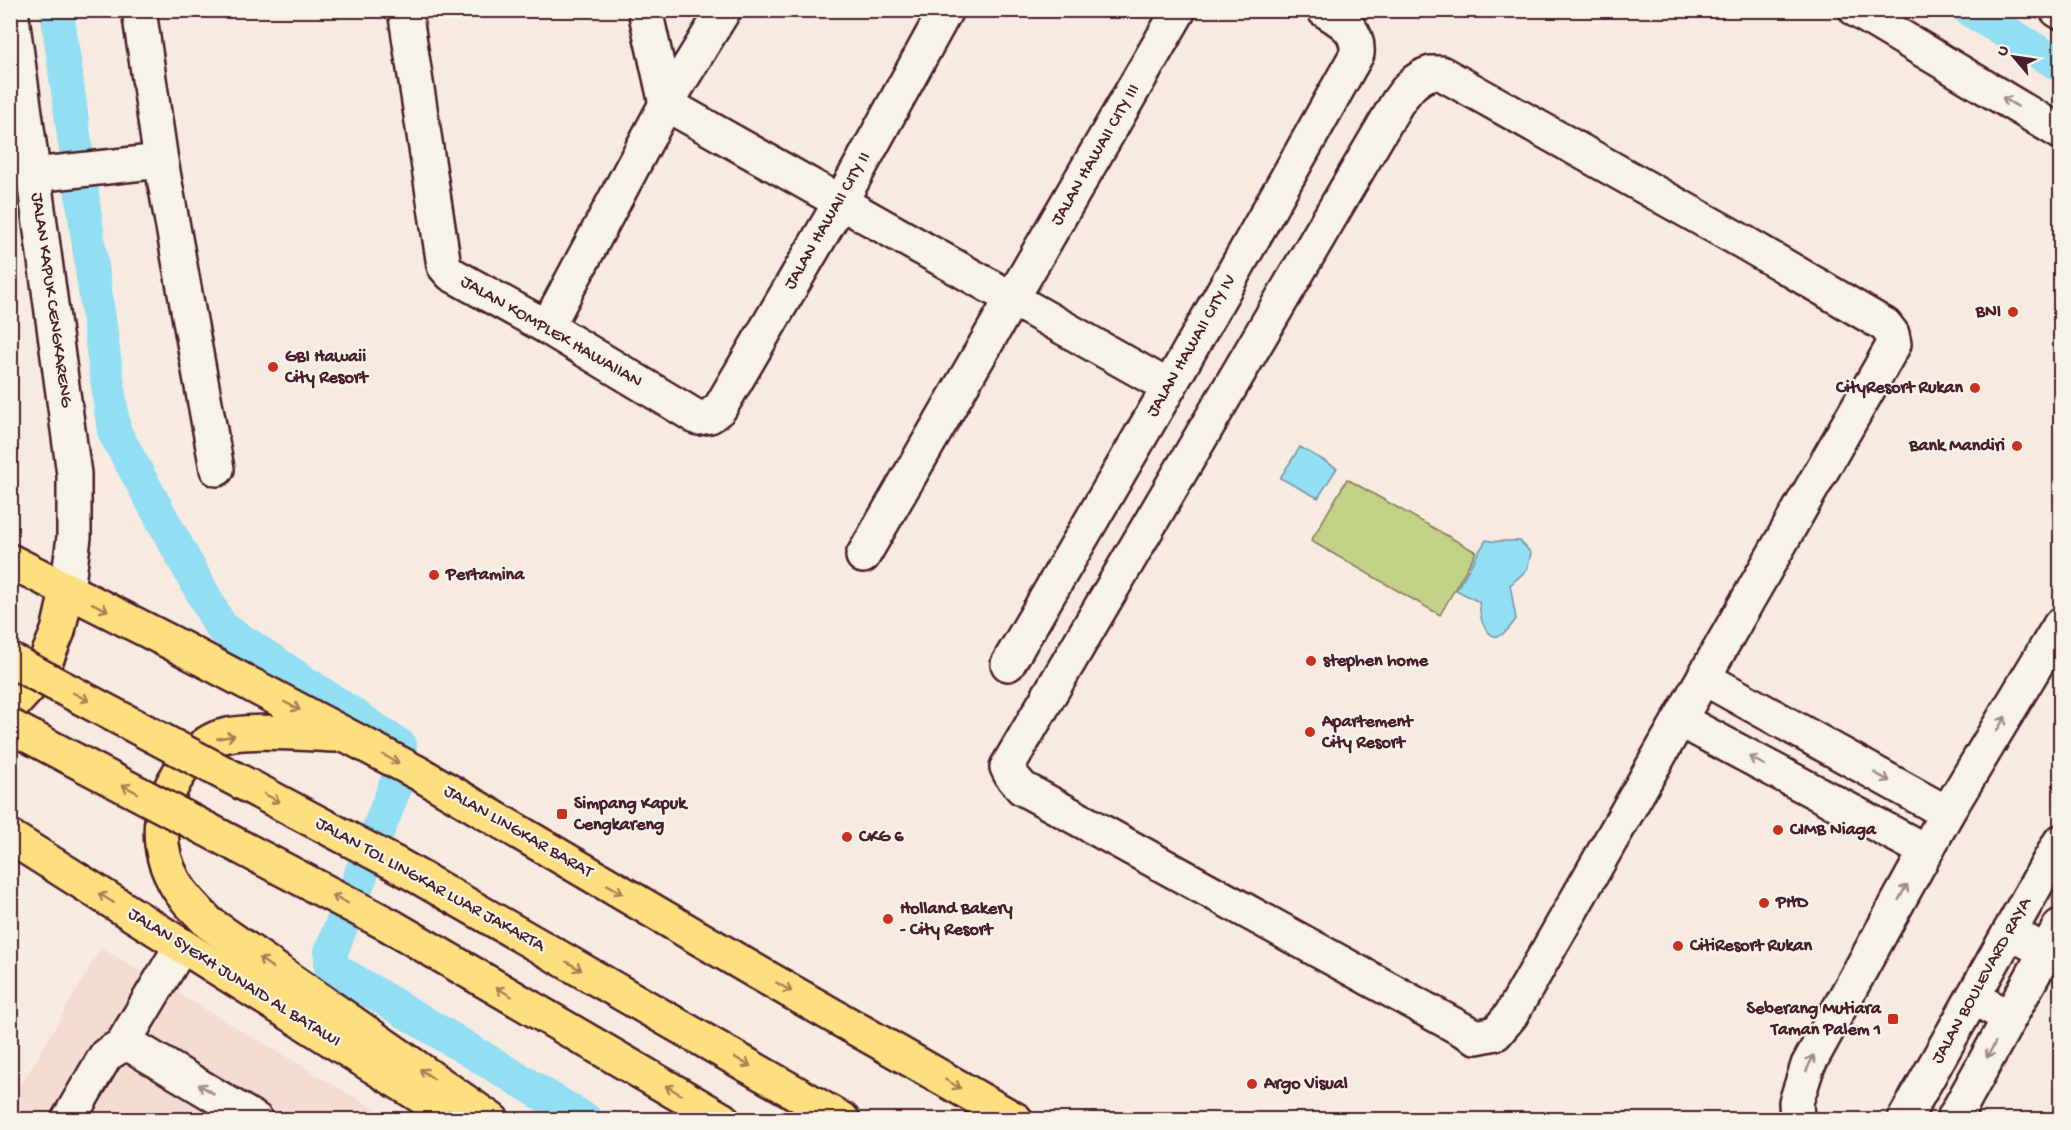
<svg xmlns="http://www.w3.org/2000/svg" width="2071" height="1130" font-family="'Gochi Hand',sans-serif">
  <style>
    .built { fill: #f4dcd3 }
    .green { fill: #c1d186; stroke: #867858; stroke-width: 1.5 }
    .water { fill: #92def3; stroke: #7592a3; stroke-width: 1.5 }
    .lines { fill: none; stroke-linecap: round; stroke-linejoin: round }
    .canal { stroke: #92def3; stroke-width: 34 }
    .minor-casing { stroke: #4a1f2b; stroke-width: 38 }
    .tertiary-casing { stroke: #4a1f2b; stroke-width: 38 }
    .primary-casing { stroke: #4a1f2b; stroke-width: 38 }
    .motorway-casing { stroke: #4a1f2b; stroke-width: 38 }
    .minor { stroke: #f7f3e8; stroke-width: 33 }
    .tertiary { stroke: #f7f3e8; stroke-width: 33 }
    .primary { stroke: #fedf80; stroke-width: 33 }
    .motorway { stroke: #fedf80; stroke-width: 33 }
    .motorway-bridge-casing { stroke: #4a1f2b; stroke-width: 38; stroke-linecap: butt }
    .motorway-bridge { stroke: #fedf80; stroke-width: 33 }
    .oneway { stroke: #a0898a }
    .oneway2 { stroke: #a47f56 }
    .poi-dot { fill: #c8321e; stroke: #f7f3e8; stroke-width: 2 }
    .labels { text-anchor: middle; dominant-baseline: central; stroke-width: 4.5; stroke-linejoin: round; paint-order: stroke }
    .street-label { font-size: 18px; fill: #4a1f2b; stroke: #f7f3e8 }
    .poi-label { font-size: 18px; font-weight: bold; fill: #4a1f2b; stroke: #f7f3e8; text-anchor: start }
  </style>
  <rect width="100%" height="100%" fill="#f7eae0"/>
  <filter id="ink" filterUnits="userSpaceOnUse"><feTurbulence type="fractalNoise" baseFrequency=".0167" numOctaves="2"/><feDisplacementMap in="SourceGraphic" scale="12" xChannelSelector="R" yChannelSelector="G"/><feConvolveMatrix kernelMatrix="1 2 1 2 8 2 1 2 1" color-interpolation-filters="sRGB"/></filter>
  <g filter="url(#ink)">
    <!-- built -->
    <polygon class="built" points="101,948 392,1119 11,1120 11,1103"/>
    <!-- green -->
    <polygon class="green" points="1347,479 1476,552 1440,615 1311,541"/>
    <!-- water -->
    <g class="water">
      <polygon points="1300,447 1337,468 1318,498 1280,478"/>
      <path d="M1486 540C1497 543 1508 540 1520 541L1531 553 1527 570 1510 585 1516 619C1508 631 1495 647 1484 626 1480 620 1480 609 1479 602L1456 590Z"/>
    </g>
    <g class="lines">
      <!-- canal -->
      <g class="canal">
        <polyline points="57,10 114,431 221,627 400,746 400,774 331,952 331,967 586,1120"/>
        <polyline points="1970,10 2060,65"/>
      </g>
      <!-- minor casing -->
      <g class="minor-casing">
        <g id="minor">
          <polyline points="139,10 161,161 217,469"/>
          <polyline points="405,10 444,266 451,274 547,327 698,418 710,416 720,408 840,203 946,10"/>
          <polyline points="645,10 666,104 1169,387"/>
          <path d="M1431 73H1441L1745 243 1885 325 1892 334 1894 344 1511 1015 1496 1033 1476 1037 1022 788 1011 775 1007 767 1397 103C1407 89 1415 78 1431 73Z"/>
          <polyline points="34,175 161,161"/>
          <polyline points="547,327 666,104 724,10"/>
          <polyline points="863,556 1179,10"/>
          <path d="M1008 664 1169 387 1357 54C1359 30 1343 22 1324 10"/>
          <polyline points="1704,678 1947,813"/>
          <polyline points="1680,720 1926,851"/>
          <polyline points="2010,932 2046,952"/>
          <polyline points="1973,997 2009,1018"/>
          <polyline points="122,1045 134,1047 256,1120"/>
          <polyline points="68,1120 106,1055 122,1045 182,945"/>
          <polyline points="1797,1120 1796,1102 1808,1065 1947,813 2060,625"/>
        </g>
      </g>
      <!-- tertiary casing -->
      <g class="tertiary-casing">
        <g id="tertiary">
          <polyline points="11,10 74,474 74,537 67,591"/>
          <polyline points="1856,10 2060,132"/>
          <polyline points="2057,10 2060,12"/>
          <polyline points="1904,1120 2060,842"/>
          <polyline points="1953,1120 2060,926"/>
        </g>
      </g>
      <!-- primary casing -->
      <g class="primary-casing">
        <g id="primary">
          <polyline points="10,561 172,643 420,774 755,971 1016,1120"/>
          <polyline points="10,708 40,675 58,631 67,591"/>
          <path d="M336 735C305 734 244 728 217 738 202 744 192 756 183 768 158 801 154 845 174 881 182 897 197 910 209 923L492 1120"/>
          <polyline points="10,837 433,1104"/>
        </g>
      </g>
      <!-- motorway casing -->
      <g class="motorway-casing">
        <g id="motorway">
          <polyline points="396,864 843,1120"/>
          <polyline points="391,926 723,1120"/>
        </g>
      </g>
      <!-- minor -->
      <use href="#minor" class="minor"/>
      <!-- tertiary -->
      <use href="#tertiary" class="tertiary"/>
      <!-- primary -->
      <use href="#primary" class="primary"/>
      <!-- motorway -->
      <use href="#motorway" class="motorway"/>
      <!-- motorway-bridge casing -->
      <g class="motorway-bridge-casing">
        <g id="motorway-bridge">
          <polyline points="10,660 396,864"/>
          <polyline points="10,726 391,926"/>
        </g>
      </g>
      <!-- motorway-bridge -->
      <use href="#motorway-bridge" class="motorway-bridge"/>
    </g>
    <!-- one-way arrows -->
    <defs><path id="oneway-shaft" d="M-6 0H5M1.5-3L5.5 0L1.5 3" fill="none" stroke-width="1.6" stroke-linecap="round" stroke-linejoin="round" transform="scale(1.5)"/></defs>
    <g class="oneway">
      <use href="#oneway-shaft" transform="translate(2010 102) rotate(-149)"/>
      <use href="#oneway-shaft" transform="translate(2001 724) rotate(-59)"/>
      <use href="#oneway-shaft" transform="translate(1757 761) rotate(-152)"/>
      <use href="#oneway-shaft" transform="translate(1882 777) rotate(29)"/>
      <use href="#oneway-shaft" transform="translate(1903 892) rotate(-61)"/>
      <use href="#oneway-shaft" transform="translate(1991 1050) rotate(119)"/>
      <use href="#oneway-shaft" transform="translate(1810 1063) rotate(-66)"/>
      <use href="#oneway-shaft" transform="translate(206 1089) rotate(-149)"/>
    </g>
    <g class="oneway2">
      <use href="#oneway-shaft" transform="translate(100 607) rotate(26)"/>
      <use href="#oneway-shaft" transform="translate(81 697) rotate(28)"/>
      <use href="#oneway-shaft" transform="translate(292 706) rotate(28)"/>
      <use href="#oneway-shaft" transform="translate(226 737) rotate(-11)"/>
      <use href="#oneway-shaft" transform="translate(391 759) rotate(28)"/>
      <use href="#oneway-shaft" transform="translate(130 789) rotate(-152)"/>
      <use href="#oneway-shaft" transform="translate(272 798) rotate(28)"/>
      <use href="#oneway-shaft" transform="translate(615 889) rotate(30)"/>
      <use href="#oneway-shaft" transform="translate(106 898) rotate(-148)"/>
      <use href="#oneway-shaft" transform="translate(340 899) rotate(-152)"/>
      <use href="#oneway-shaft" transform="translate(266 963) rotate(-145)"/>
      <use href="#oneway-shaft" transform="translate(574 966) rotate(30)"/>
      <use href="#oneway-shaft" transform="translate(784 987) rotate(30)"/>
      <use href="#oneway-shaft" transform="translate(504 992) rotate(-150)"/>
      <use href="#oneway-shaft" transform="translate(743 1062) rotate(30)"/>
      <use href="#oneway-shaft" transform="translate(427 1074) rotate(-145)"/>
      <use href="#oneway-shaft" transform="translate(953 1084) rotate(30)"/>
      <use href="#oneway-shaft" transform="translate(673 1090) rotate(-150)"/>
    </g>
  </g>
  <!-- markers -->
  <g class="poi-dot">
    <circle cx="2013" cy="312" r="6"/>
    <circle cx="273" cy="367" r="6"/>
    <circle cx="1975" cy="388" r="6"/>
    <circle cx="2017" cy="446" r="6"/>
    <circle cx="434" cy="575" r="6"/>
    <circle cx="1311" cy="661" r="6"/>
    <circle cx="1310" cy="732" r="6"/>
    <rect x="556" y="808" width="12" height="12" rx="3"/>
    <circle cx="1778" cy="830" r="6"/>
    <circle cx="847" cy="837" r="6"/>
    <circle cx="1764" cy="903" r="6"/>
    <circle cx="888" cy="919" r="6"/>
    <circle cx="1678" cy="946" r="6"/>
    <rect x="1887" y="1013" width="12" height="12" rx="3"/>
    <circle cx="1252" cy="1084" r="6"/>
  </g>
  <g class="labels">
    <!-- street labels -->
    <g class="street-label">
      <text transform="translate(1096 155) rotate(-60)">JALAN HAWAII CITY III</text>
      <text transform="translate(828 221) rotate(-60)">JALAN HAWAII CITY II</text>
      <text transform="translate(51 300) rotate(82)">JALAN KAPUK CENGKARENG</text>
      <text transform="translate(551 332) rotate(30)">JALAN KOMPLEK HAWAIIAN</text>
      <text transform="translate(1192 346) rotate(-60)">JALAN HAWAII CITY IV</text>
      <text transform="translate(518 832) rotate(30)">JALAN LINGKAR BARAT</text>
      <text transform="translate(430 885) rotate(29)">JALAN TOL LINGKAR LUAR JAKARTA</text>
      <text transform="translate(234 978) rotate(32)">JALAN SYEKH JUNAID AL BATAWI</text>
      <text transform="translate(1982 981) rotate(-61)">JALAN BOULEVARD RAYA</text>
    </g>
    <!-- poi labels -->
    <g class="poi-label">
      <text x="2001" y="312" text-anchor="end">BNI</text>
      <text x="285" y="357">GBI Hawaii<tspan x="285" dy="21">City Resort</tspan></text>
      <text x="1963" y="388" text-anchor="end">CityResort Rukan</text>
      <text x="2005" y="446" text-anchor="end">Bank Mandiri</text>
      <text x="446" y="575">Pertamina</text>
      <text x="1323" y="661">stephen home</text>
      <text x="1322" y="722">Apartement<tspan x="1322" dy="21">City Resort</tspan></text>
      <text x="574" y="804">Simpang Kapuk<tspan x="574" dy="21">Cengkareng</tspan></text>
      <text x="1790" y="830">CIMB Niaga</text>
      <text x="859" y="837">CKG 6</text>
      <text x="1776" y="903">PHD</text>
      <text x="900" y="909">Holland Bakery<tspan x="900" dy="21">- City Resort</tspan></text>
      <text x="1690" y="946">CitiResort Rukan</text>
      <text x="1881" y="1009" text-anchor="end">Seberang Mutiara<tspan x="1881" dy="21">Taman Palem 1</tspan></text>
      <text x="1264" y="1084">Argo Visual</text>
    </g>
  </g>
  <!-- margin -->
  <rect width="2071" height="1130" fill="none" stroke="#f7f3e8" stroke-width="36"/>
  <rect x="18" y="18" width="2035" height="1094" fill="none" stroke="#4a1f2b" stroke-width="2" filter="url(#ink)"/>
  <!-- north arrow -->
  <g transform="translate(2014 57) rotate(299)" stroke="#f7f3e8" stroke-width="4.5" paint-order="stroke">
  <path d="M0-4.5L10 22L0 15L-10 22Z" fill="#4a1f2b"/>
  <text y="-9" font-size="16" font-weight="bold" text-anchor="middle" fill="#4a1f2b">U</text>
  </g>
</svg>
